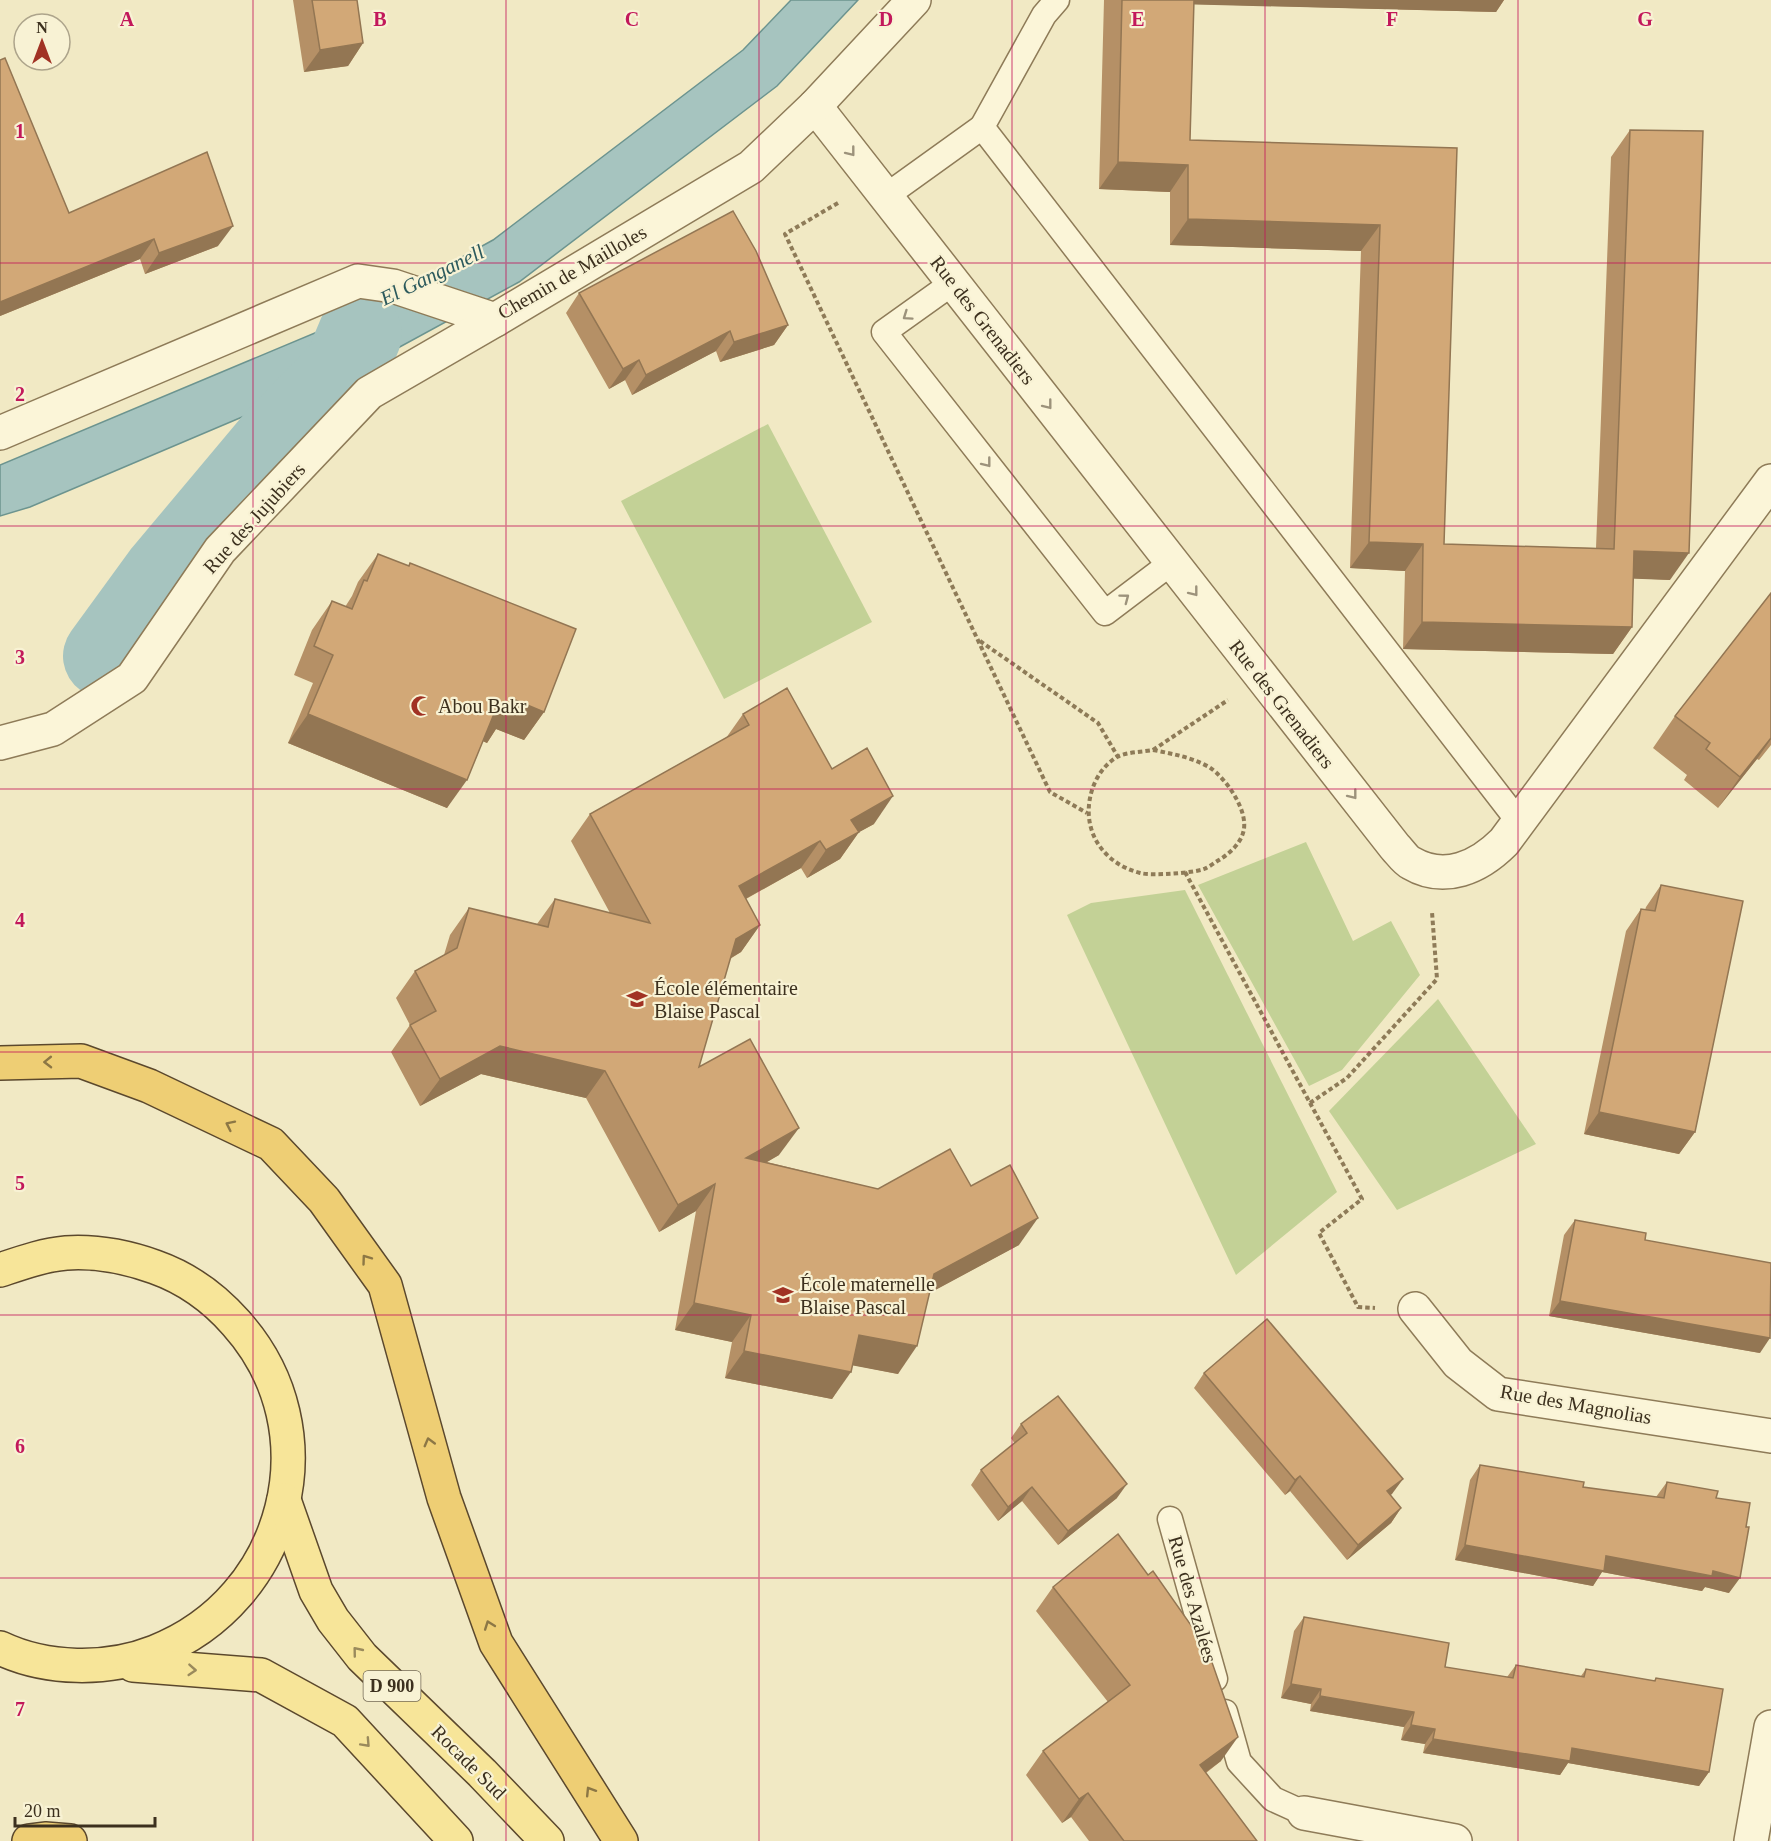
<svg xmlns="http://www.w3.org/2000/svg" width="1771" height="1841" font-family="'Times New Roman',serif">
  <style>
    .green { fill: #c3d196 }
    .water { fill: #a6c4bf; stroke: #6c948f; stroke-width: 1.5 }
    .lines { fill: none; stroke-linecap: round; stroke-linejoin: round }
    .river { stroke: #a6c4bf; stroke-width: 84 }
    .service-casing { stroke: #8e7b58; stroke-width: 27 }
    .minor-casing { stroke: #8e7b58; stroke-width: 36 }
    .primary-casing { stroke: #5b482d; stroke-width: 36 }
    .trunk-casing { stroke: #5b482d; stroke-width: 36 }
    .path { stroke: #8e7b58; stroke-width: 4; stroke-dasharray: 4.5 3; stroke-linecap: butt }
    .service { stroke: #fbf5d8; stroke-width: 24 }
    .minor { stroke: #fbf5d8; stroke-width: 33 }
    .primary { stroke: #f7e599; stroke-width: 33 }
    .trunk { stroke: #eece74; stroke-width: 33 }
    .wall { fill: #b59066 }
    .shaded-wall { fill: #937653 }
    .building { fill: #d2a877; stroke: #937653; stroke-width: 1.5 }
    .oneway { stroke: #9c927b }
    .oneway2 { stroke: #8c7745 }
    .oneway3 { stroke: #9a8a5c }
    .grid { fill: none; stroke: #c2185b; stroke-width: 1.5; stroke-opacity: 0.55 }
    .labels { text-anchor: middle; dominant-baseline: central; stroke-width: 4.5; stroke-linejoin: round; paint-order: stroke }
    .shield { fill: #f8f2d4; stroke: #746a55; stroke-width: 1.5 }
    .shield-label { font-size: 18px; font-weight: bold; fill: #3c301e }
    .street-label { font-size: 20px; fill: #3c301e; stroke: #f8f2d4 }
    .poi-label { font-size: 20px; fill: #3c301e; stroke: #f8f2d4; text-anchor: start }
    .water-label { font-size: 21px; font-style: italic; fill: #2c5a5d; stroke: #f8f2d4 }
    .grid-label { font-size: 20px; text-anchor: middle; font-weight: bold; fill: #c2185b; stroke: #f8f2d4; stroke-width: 4.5; stroke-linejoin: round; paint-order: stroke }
  </style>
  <rect width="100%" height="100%" fill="#f1e9c4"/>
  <!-- green -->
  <g class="green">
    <polygon points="768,424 872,622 724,699 621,501"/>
    <polygon points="1306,842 1353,941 1391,921 1420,975 1342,1070 1309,1086 1198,885"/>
    <polygon points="1185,890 1337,1192 1236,1275 1067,915 1091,903"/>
    <polygon points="1438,999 1536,1144 1397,1210 1329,1111"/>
  </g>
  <!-- water -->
  <polygon class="water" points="791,0 858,0 777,86 519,282 374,361 30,507 0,516 0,465 353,317 493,240 743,50"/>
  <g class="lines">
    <!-- river -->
    <polyline class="river" points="105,656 164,575 278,439 345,370 360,334"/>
    <!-- service casing -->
    <g class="service-casing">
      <g id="service">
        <polyline points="1057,0 1044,15 982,127 1519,822"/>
        <polyline points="886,196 982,127"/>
        <polyline points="954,282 884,332 1105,613 1171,563"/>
        <polyline points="1170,1519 1215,1679"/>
        <polyline points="1225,1712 1239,1762 1273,1799 1304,1813"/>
      </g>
    </g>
    <!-- minor casing -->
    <g class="minor-casing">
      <g id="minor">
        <path d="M815 106 1395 847C1400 852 1405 860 1411 863 1445 883 1479 867 1504 842L1771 481"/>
        <polyline points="0,433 358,281 393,286 495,320 751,167 815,106 914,0"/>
        <polyline points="0,743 53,729 132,678 220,550 369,393 495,320"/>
        <polyline points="1415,1309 1458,1363 1498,1394 1771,1436"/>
        <polyline points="1304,1813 1455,1841"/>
        <polyline points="1751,1841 1771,1727"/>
      </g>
    </g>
    <!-- primary casing -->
    <g class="primary-casing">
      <g id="primary">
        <path d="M0 1270C21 1263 43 1255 66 1253 96 1251 127 1257 155 1267 186 1278 214 1298 236 1323 333 1431 288 1600 155 1652 107 1671 46 1670 0 1648"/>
        <polyline points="284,1500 316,1591 333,1620 362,1657 482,1773 547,1841"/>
        <polyline points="133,1665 261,1675 345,1721 456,1841"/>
      </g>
    </g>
    <!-- trunk casing -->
    <g class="trunk-casing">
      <g id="trunk">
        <polyline points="0,1063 81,1061 149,1086 271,1144 324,1200 385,1285 444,1498 496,1643 621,1841"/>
        <polyline points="29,1841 45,1839 70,1841"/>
      </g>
    </g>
    <!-- path -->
    <g class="path">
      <polyline points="838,203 785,234 1050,792 1087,813"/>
      <polyline points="980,641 1098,723 1118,757"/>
      <path d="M1153 750C1173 754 1191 757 1209 767 1226 778 1250 812 1243 833 1240 844 1229 854 1219 860 1214 863 1209 867 1204 869 1193 873 1151 876 1140 873 1105 864 1083 834 1090 798 1093 782 1102 766 1117 757 1126 752 1142 752 1153 750Z"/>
      <polyline points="1153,750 1228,700"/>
      <polyline points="1185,872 1362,1199 1319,1233 1358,1307 1375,1308"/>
      <polyline points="1310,1103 1347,1078 1437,979 1432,912"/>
    </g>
    <!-- service -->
    <use href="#service" class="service"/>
    <!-- minor -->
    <use href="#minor" class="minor"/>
    <!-- primary -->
    <use href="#primary" class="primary"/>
    <!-- trunk -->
    <use href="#trunk" class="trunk"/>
  </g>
  <!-- wall -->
  <g class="wall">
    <polygon points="293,0 357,0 363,43 348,66 304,72"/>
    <polygon points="1104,0 1504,0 1496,12 1194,4 1190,140 1457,148 1444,544 1596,548 1611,157 1630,130 1670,580 1633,578 1632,627 1613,654 1403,649 1405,571 1350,568 1361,251 1170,245 1170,192 1099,189"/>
    <polygon points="0,60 69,213 218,246 145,274 140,259 0,316"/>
    <polygon points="579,293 788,325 774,345 720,362 716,351 632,395 625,380 609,389 566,313"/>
    <polygon points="378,554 408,566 410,563 544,712 524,740 496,729 487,743 483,741 447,808 288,743 313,683 294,675 312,630 332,601 345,607 352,596 358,582"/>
    <polygon points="1771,593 1771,745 1759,760 1757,759 1718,808 1684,780 1687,775 1653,748 1675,716"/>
    <polygon points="743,714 832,769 874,824 859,832 840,859 807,878 801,868 746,899 760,925 741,952 730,959 699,1067 779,1155 767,1162 878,1189 971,1186 1019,1245 929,1293 898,1374 853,1365 832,1399 725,1378 732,1342 675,1330 696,1211 659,1232 586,1098 481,1074 420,1106 391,1052 410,1025 396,998 415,971 444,955 450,935 469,908 537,924 555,899 610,913 571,841 590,814 726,738"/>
    <polygon points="1661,885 1695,1132 1679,1154 1584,1134 1626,931 1641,909 1645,910 1646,907"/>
    <polygon points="1575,1220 1645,1240 1760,1353 1549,1316 1564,1235"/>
    <polygon points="1204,1373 1403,1479 1390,1495 1401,1508 1391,1523 1347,1560 1290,1491 1285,1495 1194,1388"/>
    <polygon points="1021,1424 1117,1498 1058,1545 1022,1501 998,1521 971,1485 981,1470 1015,1444 1011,1438"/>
    <polygon points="1480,1465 1583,1487 1656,1497 1667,1482 1716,1498 1729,1593 1705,1587 1702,1591 1602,1572 1593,1586 1455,1560 1470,1480"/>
    <polygon points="1053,1587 1221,1761 1206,1773 1257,1841 1089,1841 1071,1817 1062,1823 1026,1775 1043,1751 1108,1702 1036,1611"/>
    <polygon points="1304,1617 1445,1667 1507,1677 1516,1665 1581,1676 1586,1669 1654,1681 1656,1678 1709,1772 1699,1786 1568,1763 1560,1775 1423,1753 1425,1744 1401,1740 1404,1727 1310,1711 1311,1704 1281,1698 1294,1631"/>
  </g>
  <!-- shaded-wall -->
  <g class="shaded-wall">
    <polygon points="1179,0 1504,0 1496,12 1176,4"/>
    <polygon points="363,43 348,66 304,72 320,50"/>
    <polygon points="1118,162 1188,165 1170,192 1099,189"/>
    <polygon points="1188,219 1380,225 1361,251 1170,245"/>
    <polygon points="233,226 218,246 145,274 159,253"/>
    <polygon points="154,239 140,259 0,316 0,302"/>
    <polygon points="788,325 774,345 720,362 734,342"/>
    <polygon points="730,331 716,351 632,395 646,375"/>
    <polygon points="639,360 625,380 609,389 623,369"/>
    <polygon points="1369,542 1423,544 1405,571 1350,568"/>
    <polygon points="1634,551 1689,553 1670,580 1615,578"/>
    <polygon points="1422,622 1632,627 1613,654 1403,649"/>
    <polygon points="513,699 544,712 524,740 496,729 487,743 476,738 496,709"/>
    <polygon points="308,714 467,780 447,808 288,743"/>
    <polygon points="1771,738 1771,739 1757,759 1718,808 1740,777"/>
    <polygon points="893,796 874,824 832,847 851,820"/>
    <polygon points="859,832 840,859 807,878 826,850"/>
    <polygon points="820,841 801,868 720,913 739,886"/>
    <polygon points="760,925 741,952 717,966 736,939"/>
    <polygon points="500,1046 605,1071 586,1098 481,1074 420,1106 440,1079"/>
    <polygon points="1599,1112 1695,1132 1679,1154 1584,1134"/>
    <polygon points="799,1128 779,1155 727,1185 746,1158"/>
    <polygon points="715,1184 696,1211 659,1232 678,1205"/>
    <polygon points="1038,1218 1019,1245 915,1301 934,1274"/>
    <polygon points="1560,1301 1770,1338 1760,1353 1549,1316"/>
    <polygon points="694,1303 751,1315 732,1342 675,1330"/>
    <polygon points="859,1335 917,1346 898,1374 840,1363"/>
    <polygon points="744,1351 851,1372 832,1399 725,1378"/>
    <polygon points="1300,1476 1290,1491 1285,1495 1295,1480"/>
    <polygon points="1403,1479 1392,1494 1377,1506 1387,1491"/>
    <polygon points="1127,1484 1117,1498 1058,1545 1068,1531"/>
    <polygon points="1032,1487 1022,1501 998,1521 1008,1507"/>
    <polygon points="1401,1508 1391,1523 1347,1560 1358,1545"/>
    <polygon points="1465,1545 1606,1556 1713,1571 1740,1578 1729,1593 1705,1587 1702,1591 1602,1572 1593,1586 1455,1560"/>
    <polygon points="1291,1684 1321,1689 1311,1704 1281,1698"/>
    <polygon points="1320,1696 1414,1712 1404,1727 1310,1711"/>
    <polygon points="1411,1725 1435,1729 1425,1744 1401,1740"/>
    <polygon points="1238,1737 1221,1761 1183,1789 1200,1765"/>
    <polygon points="1433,1739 1572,1748 1709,1772 1699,1786 1568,1763 1560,1775 1423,1753"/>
    <polygon points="1088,1793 1071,1817 1062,1823 1079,1799"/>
  </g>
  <!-- building -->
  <g class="building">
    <polygon points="312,0 357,0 363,43 320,50"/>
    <polygon points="1122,0 1194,0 1190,140 1457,148 1444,544 1614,549 1630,130 1703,131 1689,553 1634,551 1632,627 1422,622 1423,544 1369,542 1380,225 1188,219 1188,165 1118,162"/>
    <polygon points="5,58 69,213 207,152 233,226 159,253 154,239 0,302 0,60"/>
    <polygon points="733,211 756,251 788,325 734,342 730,331 646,375 639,360 623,369 579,293"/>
    <polygon points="378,554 409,566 410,563 576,629 544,712 513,699 507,714 496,709 467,780 308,714 333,655 314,646 332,601 352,609 364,580 367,581"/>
    <polygon points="1771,593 1771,738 1740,777 1706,749 1710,743 1675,716"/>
    <polygon points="787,688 832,769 867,748 893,796 851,820 859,832 826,850 820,841 739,886 760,925 736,939 699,1067 750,1039 799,1128 746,1158 878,1189 950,1149 971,1186 1010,1165 1038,1218 934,1274 917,1346 859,1335 851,1372 744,1351 751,1315 694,1303 715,1184 678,1205 605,1071 500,1046 440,1079 410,1025 436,1011 415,971 457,948 469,908 548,927 555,899 650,923 590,814 749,725 743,714"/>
    <polygon points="1661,885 1743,901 1695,1132 1599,1112 1641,909 1655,911"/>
    <polygon points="1575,1220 1646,1233 1645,1240 1771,1263 1770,1338 1560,1301"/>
    <polygon points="1267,1319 1403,1479 1387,1491 1401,1508 1358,1545 1300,1476 1295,1480 1204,1373"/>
    <polygon points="1058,1396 1127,1484 1068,1531 1032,1487 1008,1507 981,1470 1027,1433 1021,1424"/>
    <polygon points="1480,1465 1584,1482 1583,1487 1664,1498 1667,1482 1718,1491 1716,1498 1750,1503 1746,1527 1749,1527 1740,1578 1713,1571 1712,1576 1606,1556 1604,1571 1465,1545"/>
    <polygon points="1118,1534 1148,1575 1153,1571 1207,1648 1238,1737 1200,1765 1257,1841 1124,1841 1088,1793 1079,1799 1043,1751 1130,1685 1053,1587"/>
    <polygon points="1304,1617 1449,1643 1445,1667 1513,1678 1516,1665 1584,1677 1586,1669 1655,1681 1656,1678 1723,1689 1709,1772 1572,1748 1570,1761 1433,1739 1435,1729 1411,1725 1414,1712 1320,1696 1321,1689 1291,1684"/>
  </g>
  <!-- one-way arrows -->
  <defs><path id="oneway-chevron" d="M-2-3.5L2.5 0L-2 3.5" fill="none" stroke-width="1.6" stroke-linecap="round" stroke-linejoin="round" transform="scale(1.5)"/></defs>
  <g class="oneway">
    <use href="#oneway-chevron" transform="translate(851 152) rotate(52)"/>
    <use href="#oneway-chevron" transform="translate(907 316) rotate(145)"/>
    <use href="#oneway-chevron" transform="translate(1048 405) rotate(52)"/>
    <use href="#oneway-chevron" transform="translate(987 463) rotate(52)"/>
    <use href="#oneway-chevron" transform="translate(1194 592) rotate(52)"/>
    <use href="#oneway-chevron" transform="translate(1125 598) rotate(-37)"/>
    <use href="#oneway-chevron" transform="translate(1353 795) rotate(52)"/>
  </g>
  <g class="oneway2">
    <use href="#oneway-chevron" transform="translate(48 1062) rotate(179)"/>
    <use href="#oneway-chevron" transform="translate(230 1125) rotate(-154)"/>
    <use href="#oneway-chevron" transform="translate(366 1259) rotate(-126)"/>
    <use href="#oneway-chevron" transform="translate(429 1442) rotate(-105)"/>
    <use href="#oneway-chevron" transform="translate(489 1625) rotate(-110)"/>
    <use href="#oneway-chevron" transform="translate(590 1791) rotate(-122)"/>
  </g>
  <g class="oneway3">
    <use href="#oneway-chevron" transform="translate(357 1651) rotate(-129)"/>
    <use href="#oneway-chevron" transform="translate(192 1670) rotate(4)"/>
    <use href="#oneway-chevron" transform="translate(366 1743) rotate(47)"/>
  </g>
  <!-- grid -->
  <path class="grid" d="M253 0V1841M506 0V1841M759 0V1841M1012 0V1841M1265 0V1841M1518 0V1841M0 263H1771M0 526H1771M0 789H1771M0 1052H1771M0 1315H1771M0 1578H1771"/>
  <!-- icons -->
  <defs>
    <g id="mosque-bare" transform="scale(1.62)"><path d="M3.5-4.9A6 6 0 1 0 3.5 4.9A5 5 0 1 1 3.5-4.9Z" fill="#a13224" stroke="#f8f2d4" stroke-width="2.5" paint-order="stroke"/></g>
    <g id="school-bare" transform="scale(1.62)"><path d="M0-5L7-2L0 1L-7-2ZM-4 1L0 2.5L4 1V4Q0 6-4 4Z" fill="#a13224" stroke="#f8f2d4" stroke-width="2.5" paint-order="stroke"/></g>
  </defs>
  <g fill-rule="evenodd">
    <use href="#mosque-bare" x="421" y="706"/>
    <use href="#school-bare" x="637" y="999"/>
    <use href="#school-bare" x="783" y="1295"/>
  </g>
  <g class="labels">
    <!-- shield labels -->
    <rect class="shield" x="363.5" y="1671" width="57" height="30" rx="4.5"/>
    <g class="shield-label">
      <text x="392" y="1686">D 900</text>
    </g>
    <!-- street labels -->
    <g class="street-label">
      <text transform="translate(572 272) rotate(-30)">Chemin de Mailloles</text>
      <text transform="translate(983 320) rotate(52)">Rue des Grenadiers</text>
      <text transform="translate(254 518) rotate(-48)">Rue des Jujubiers</text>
      <text transform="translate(1282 704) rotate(52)">Rue des Grenadiers</text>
      <text transform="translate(1576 1404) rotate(10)">Rue des Magnolias</text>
      <text transform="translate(1193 1599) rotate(74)">Rue des Azalées</text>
      <text transform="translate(469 1762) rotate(45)">Rocade Sud</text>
    </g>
    <!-- poi labels -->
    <g class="poi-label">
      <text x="438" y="706">Abou Bakr</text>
      <text x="654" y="988">École élémentaire<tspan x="654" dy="23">Blaise Pascal</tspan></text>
      <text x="800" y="1284">École maternelle<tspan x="800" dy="23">Blaise Pascal</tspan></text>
    </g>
    <!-- water labels -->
    <g class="water-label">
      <text transform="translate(432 275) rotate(-26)">El Ganganell</text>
    </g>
  </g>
  <g class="grid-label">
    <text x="127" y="26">A</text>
    <text x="380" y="26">B</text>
    <text x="632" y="26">C</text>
    <text x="886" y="26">D</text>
    <text x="1138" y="26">E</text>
    <text x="1392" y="26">F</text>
    <text x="1645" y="26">G</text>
    <text x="20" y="138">1</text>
    <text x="20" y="401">2</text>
    <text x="20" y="664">3</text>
    <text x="20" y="927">4</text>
    <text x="20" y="1190">5</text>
    <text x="20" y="1453">6</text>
    <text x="20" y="1716">7</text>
  </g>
  <!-- north arrow -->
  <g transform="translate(42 42)"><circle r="28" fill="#f8f2d4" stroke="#ada48b" stroke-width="1.5"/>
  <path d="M0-4.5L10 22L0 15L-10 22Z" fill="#a13224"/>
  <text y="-9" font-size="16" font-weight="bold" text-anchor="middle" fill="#3c301e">N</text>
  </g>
  <!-- scale -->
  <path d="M15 1817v9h140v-9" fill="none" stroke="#3c301e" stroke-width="3"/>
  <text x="24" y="1817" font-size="18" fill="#3c301e" stroke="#f8f2d4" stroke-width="4.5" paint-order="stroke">20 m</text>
</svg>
